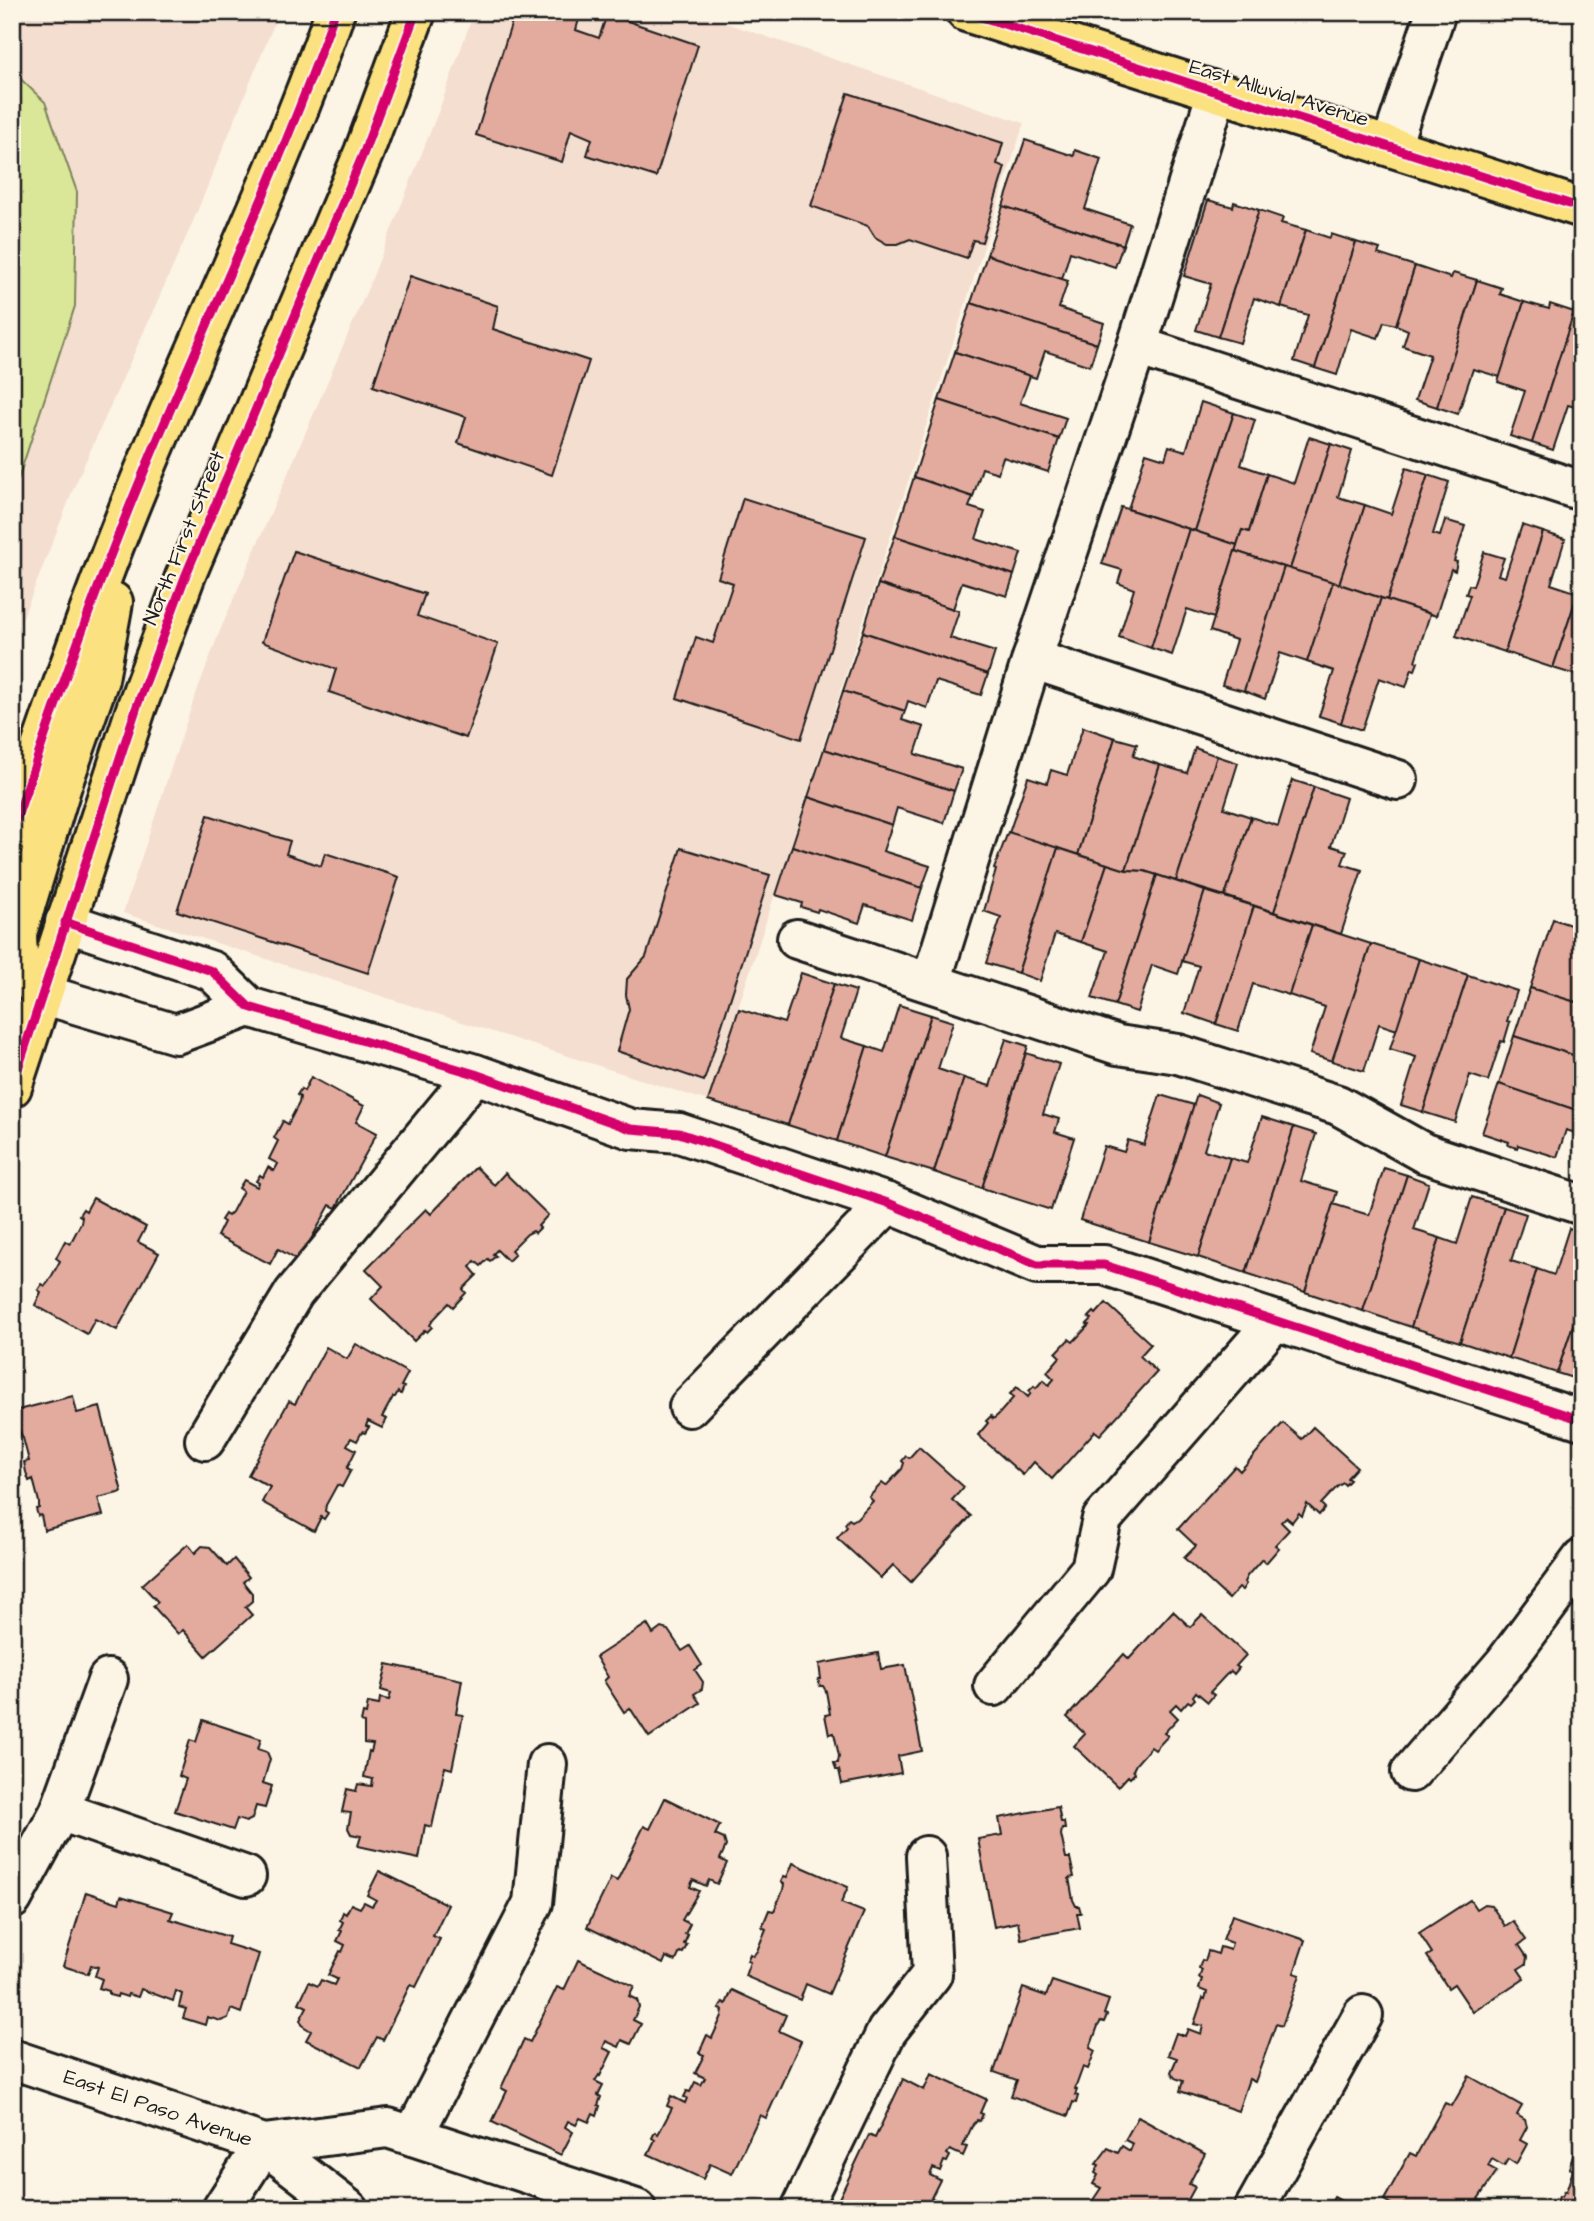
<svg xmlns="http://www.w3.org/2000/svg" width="1594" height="2221" font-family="'Architects Daughter',sans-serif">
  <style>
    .built { fill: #f4ded0 }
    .green { fill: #dae799; stroke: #7b825a; stroke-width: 2 }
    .building { fill: #e3aa9e; stroke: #1c1c1c; stroke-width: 2 }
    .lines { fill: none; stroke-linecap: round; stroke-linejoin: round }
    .minor-casing { stroke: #1c1c1c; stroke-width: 44 }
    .major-casing { stroke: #1c1c1c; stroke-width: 44 }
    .minor { stroke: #fcf5e5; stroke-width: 38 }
    .major { stroke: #fbe180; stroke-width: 38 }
    .cycleway-casing { stroke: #fcf5e5; stroke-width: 13 }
    .cycleway { stroke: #d6006c; stroke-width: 9 }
    .labels { text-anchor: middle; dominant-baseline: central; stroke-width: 5; stroke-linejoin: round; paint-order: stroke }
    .street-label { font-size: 21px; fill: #1c1c1c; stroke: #fcf5e5 }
  </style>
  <rect width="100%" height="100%" fill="#fcf5e5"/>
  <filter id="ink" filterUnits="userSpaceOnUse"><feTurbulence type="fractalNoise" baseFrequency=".0143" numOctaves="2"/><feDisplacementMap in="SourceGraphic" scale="14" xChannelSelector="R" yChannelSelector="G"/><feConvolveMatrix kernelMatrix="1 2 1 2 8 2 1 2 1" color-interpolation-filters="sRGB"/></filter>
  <g filter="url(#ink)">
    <!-- built -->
    <g class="built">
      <polygon points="12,12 279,12 192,224 75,485 12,645"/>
      <polygon points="474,12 693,12 1024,123 708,1101 123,913 193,702 219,633 371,281 439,110"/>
    </g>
    <!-- green -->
    <polygon class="green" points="12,71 45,102 77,192 75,306 12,498"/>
    <!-- building -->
    <g class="building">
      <polygon points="515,12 558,12 579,19 576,30 599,38 607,14 698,45 656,177 587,155 592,139 571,130 562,162 476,135"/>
      <polygon points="848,93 1003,143 997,164 1005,167 982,242 973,240 967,258 910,239 898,244 887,244 875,237 868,226 811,206"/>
      <polygon points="1025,140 1074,156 1075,150 1101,159 1085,209 1130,224 1123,245 1003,206"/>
      <polygon points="1208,200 1233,207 1234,202 1259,210 1218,337 1196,330 1211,284 1184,276"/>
      <polygon points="1003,206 1123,245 1115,267 1070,252 1062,279 987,255"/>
      <polygon points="1259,210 1283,218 1281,223 1306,230 1281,307 1254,298 1240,343 1218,337"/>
      <polygon points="1306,230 1330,238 1331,234 1356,242 1315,368 1294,361 1308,315 1281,307"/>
      <polygon points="1356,242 1380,249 1378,254 1415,266 1396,325 1384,322 1378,338 1351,329 1337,375 1315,368"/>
      <polygon points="987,255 1068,281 1059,308 1104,323 1097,344 971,303"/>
      <polygon points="1415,266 1451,278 1453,273 1477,280 1437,407 1415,400 1430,355 1403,346 1408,330 1396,325"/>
      <polygon points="410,276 498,306 493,329 589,361 552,475 458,443 466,417 373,386"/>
      <polygon points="1477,280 1502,288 1500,294 1524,302 1500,377 1473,369 1458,414 1437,407"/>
      <polygon points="1524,302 1549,309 1550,304 1574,312 1532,443 1510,436 1525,391 1498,382"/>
      <polygon points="971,303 1097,344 1090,366 1045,351 1036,378 955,352"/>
      <polygon points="1574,312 1582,314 1582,409 1568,405 1553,450 1532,443"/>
      <polygon points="955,352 1030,376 1020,403 1066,418 1059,439 939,400"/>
      <polygon points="939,400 1059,439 1048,472 1003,457 998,473 982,468 973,497 914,477"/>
      <polygon points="1201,402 1234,413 1195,531 1128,509 1146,453 1165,459 1169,446 1186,451"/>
      <polygon points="1234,413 1255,420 1241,465 1267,474 1249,532 1242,530 1237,545 1195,531"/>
      <polygon points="1309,437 1331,444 1290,569 1235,551 1242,530 1249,532 1267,474 1294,483"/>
      <polygon points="1331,444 1352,451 1338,497 1365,505 1339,584 1290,569"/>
      <polygon points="1406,468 1428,475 1387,600 1339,584 1365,505 1391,514"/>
      <polygon points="1428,475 1449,482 1433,534 1440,536 1445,520 1465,526 1454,561 1457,562 1455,571 1451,569 1436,616 1387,600"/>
      <polygon points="914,477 973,497 969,507 985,512 976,539 1021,553 1014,575 895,536"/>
      <polygon points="743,498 866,537 801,739 677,698 696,637 713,643 733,583 718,578"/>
      <polygon points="1121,507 1189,529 1151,648 1119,637 1134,589 1118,583 1122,570 1102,564"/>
      <polygon points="1522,525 1543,532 1505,652 1456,636 1470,595 1466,594 1469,585 1473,586 1484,552 1504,558 1498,575 1505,577"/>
      <polygon points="1189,529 1237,545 1214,618 1187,609 1172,655 1151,648"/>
      <polygon points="1543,532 1565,539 1551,584 1578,593 1553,668 1505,652"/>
      <polygon points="895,536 1014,575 1007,596 962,582 953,609 878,584"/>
      <polygon points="294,551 425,594 417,616 498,644 466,738 329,692 336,669 262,642"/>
      <polygon points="1235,551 1284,567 1244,691 1222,685 1236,640 1210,631"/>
      <polygon points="1284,567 1333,582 1307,662 1280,653 1265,699 1244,691"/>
      <polygon points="1333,582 1381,598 1341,723 1319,716 1334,671 1307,662"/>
      <polygon points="878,584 959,611 950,638 995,652 988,674 863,632"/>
      <polygon points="1578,593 1582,594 1582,677 1553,668"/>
      <polygon points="1381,598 1430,614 1415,661 1418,662 1415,670 1412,669 1406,687 1379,678 1362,730 1341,723"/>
      <polygon points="863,632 988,674 981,695 936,681 927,708 908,701 905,711 843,691"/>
      <polygon points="843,691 905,711 902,720 924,727 915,754 962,769 954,791 824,749"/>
      <polygon points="1083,727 1115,738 1078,855 1009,833 1028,777 1047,783 1051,770 1067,775"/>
      <polygon points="1115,738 1137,744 1133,756 1160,765 1126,870 1078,855"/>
      <polygon points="1195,748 1217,756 1176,881 1144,871 1126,870 1160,765 1187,773"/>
      <polygon points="824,749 954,791 944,823 897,808 892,825 808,797"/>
      <polygon points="1217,756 1238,763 1224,808 1251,817 1225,896 1176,881"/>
      <polygon points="1292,780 1314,787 1274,912 1225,896 1251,817 1278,826"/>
      <polygon points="1314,787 1346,798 1331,846 1347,851 1342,864 1362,870 1341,934 1274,912"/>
      <polygon points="808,797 892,825 883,851 930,866 922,888 792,846"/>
      <polygon points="208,815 290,841 286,854 321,866 325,853 399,877 368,973 177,911"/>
      <polygon points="1008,832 1058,848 1018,973 986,963 1001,917 984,911 996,870 994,869"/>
      <polygon points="792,846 922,888 912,920 865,905 859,923 818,909 817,912 801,907 802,903 776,895"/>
      <polygon points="681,848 770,875 704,1081 617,1051 629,1009 626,995 627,979 646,957"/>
      <polygon points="1058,848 1107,864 1081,942 1055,934 1040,981 1018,973"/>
      <polygon points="1107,864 1126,870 1144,871 1157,875 1115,1005 1092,998 1108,951 1081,942"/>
      <polygon points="1157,875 1205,891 1178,974 1152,965 1137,1012 1115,1005"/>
      <polygon points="1205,891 1254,906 1216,1024 1184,1013 1199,966 1182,961"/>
      <polygon points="1254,906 1312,925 1289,995 1253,984 1238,1031 1216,1024"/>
      <polygon points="1553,919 1582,929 1582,1004 1530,988"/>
      <polygon points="1312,925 1371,944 1332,1061 1310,1054 1325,1007 1289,995"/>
      <polygon points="1371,944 1419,959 1397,1030 1379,1024 1364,1071 1332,1061"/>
      <polygon points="1419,959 1468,975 1423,1112 1401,1105 1416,1057 1390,1049"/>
      <polygon points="801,973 834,984 788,1125 708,1101 739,1009 784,1023"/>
      <polygon points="1468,975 1517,991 1507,1021 1510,1022 1504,1042 1501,1041 1488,1081 1470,1075 1455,1122 1423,1112"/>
      <polygon points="834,984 856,991 841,1038 867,1046 837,1141 788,1125"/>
      <polygon points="1530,988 1582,1004 1582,1058 1514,1036"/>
      <polygon points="899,1005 931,1015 885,1157 837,1141 867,1046 884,1052"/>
      <polygon points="931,1015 953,1022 938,1069 964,1078 934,1172 885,1157"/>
      <polygon points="1514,1036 1582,1058 1582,1112 1499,1084"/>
      <polygon points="1006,1039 1028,1046 982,1188 934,1172 964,1078 990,1086"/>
      <polygon points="1026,1053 1059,1064 1043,1114 1059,1119 1055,1132 1074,1138 1051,1210 982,1188"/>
      <polygon points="311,1077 364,1106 356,1122 377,1133 336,1208 330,1205 299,1261 278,1249 270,1264 217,1236 224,1222 221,1220 225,1214 228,1216 232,1212 243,1191 239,1188 244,1180 257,1187 259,1183 256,1181 260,1175 263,1177 268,1167 274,1171 278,1164 269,1159 278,1141 274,1138 283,1121 288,1124 299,1103 300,1097 297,1095 301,1089 304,1091"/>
      <polygon points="1499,1084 1582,1112 1582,1135 1566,1130 1557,1157 1518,1145 1517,1148 1508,1145 1509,1142 1482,1133"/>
      <polygon points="1160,1095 1194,1105 1149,1242 1080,1220 1104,1146 1124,1152 1128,1140 1144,1145"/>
      <polygon points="1197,1095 1219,1103 1204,1150 1230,1158 1198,1257 1149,1242"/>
      <polygon points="1262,1117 1294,1127 1246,1273 1198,1257 1230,1158 1247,1163"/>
      <polygon points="1294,1127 1316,1134 1301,1181 1337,1192 1305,1292 1246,1273"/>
      <polygon points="476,1167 494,1185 505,1173 548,1215 538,1226 540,1228 535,1233 533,1231 527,1234 511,1250 515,1254 508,1261 497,1250 493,1254 496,1256 490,1261 488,1259 481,1266 475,1261 470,1267 477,1275 463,1289 466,1293 453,1307 449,1303 433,1320 430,1325 432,1327 427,1332 425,1330 414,1341 371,1299 383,1286 366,1269 426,1209 431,1214"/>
      <polygon points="1384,1168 1407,1175 1363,1311 1305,1292 1333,1204 1369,1215"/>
      <polygon points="1407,1175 1429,1183 1414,1230 1440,1238 1411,1327 1363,1311"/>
      <polygon points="1472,1197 1504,1207 1460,1342 1411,1327 1440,1238 1457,1244"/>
      <polygon points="93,1198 146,1227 138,1242 159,1253 117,1330 95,1319 87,1334 35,1305 41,1292 38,1290 42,1284 45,1286 49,1281 60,1261 56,1258 65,1241 70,1244 81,1223 82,1217 79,1215 83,1209 86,1211"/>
      <polygon points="1504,1207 1526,1214 1511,1261 1537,1269 1509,1358 1460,1342"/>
      <polygon points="1569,1228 1582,1232 1582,1298 1557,1373 1509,1358 1537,1269 1554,1275"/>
      <polygon points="1582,1298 1582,1381 1557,1373"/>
      <polygon points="1106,1303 1151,1344 1140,1356 1157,1372 1100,1435 1095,1431 1052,1479 1034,1462 1023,1475 978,1435 988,1423 986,1421 991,1416 993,1419 998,1415 1014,1397 1010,1394 1017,1387 1028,1397 1031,1393 1029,1391 1034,1386 1036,1388 1043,1380 1049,1385 1054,1379 1047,1372 1060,1357 1056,1353 1069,1339 1073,1342 1089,1325 1087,1324 1092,1319 1089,1317 1094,1312 1096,1314"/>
      <polygon points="356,1344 408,1373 401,1386 404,1387 401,1394 398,1392 395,1397 393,1397 382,1417 387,1419 382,1428 368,1421 366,1426 369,1427 365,1433 362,1432 357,1441 351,1438 347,1445 356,1450 347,1468 351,1470 342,1487 337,1485 326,1505 325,1511 328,1513 324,1519 321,1517 314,1531 262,1502 270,1487 248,1475 289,1401 295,1404 326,1347 347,1359"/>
      <polygon points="73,1396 77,1413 100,1407 122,1492 98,1498 103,1515 44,1530 41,1515 38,1516 36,1509 39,1508 39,1502 33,1479 29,1481 26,1472 24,1462 29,1461 23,1438 20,1432 16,1433 15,1426 18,1425 14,1411"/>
      <polygon points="1283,1423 1302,1439 1313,1427 1357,1467 1347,1478 1350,1480 1345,1485 1343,1483 1337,1487 1321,1504 1325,1508 1319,1515 1307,1504 1302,1516 1299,1513 1292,1522 1286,1517 1281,1522 1289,1530 1275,1545 1279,1548 1266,1563 1262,1559 1247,1576 1244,1582 1246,1584 1242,1590 1239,1588 1229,1599 1184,1558 1196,1546 1178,1529 1235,1466 1240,1471"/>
      <polygon points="919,1447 964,1487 952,1500 971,1516 911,1582 893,1565 881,1578 837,1538 847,1527 845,1524 849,1519 852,1521 857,1518 873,1501 869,1497 882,1483 886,1486 902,1469 904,1463 902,1461 906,1456 909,1458"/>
      <polygon points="188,1544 195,1553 202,1546 210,1547 227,1566 234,1559 249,1577 243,1582 252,1593 252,1601 245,1607 252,1615 206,1656 183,1630 178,1634 153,1606 158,1602 142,1585"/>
      <polygon points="1173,1611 1190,1627 1202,1615 1246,1655 1236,1666 1239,1668 1234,1674 1231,1671 1226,1675 1210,1692 1214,1695 1208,1702 1196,1692 1193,1696 1195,1699 1191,1703 1188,1701 1181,1709 1176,1704 1170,1710 1178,1718 1164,1733 1168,1736 1155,1750 1151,1747 1136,1764 1133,1770 1135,1773 1130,1778 1128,1776 1118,1787 1074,1746 1085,1734 1067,1717 1124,1654 1129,1659"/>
      <polygon points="647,1624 653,1634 661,1628 668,1630 682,1651 690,1646 702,1665 695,1670 703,1682 702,1689 694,1694 700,1703 649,1737 630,1708 624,1712 604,1681 608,1677 596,1657"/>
      <polygon points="878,1653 881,1669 905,1665 922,1751 898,1756 901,1773 842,1784 839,1770 836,1770 834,1763 838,1763 839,1756 834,1733 829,1734 827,1725 825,1715 830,1714 826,1691 823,1686 820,1686 818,1679 821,1679 819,1664"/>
      <polygon points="387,1664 462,1680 456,1714 463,1715 452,1769 445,1767 432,1827 425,1825 419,1859 358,1846 361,1836 351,1834 348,1828 351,1813 342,1812 347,1789 356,1791 358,1784 372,1786 373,1779 364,1777 369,1751 371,1752 373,1744 364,1743 364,1723 361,1722 363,1713 366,1714 368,1703 379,1705 380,1698 389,1700 391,1693 381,1690"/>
      <polygon points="203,1720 261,1739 258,1749 267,1752 270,1759 263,1783 272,1786 265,1808 256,1806 252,1819 246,1822 237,1819 233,1830 175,1811 186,1779 179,1776 190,1740 196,1742"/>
      <polygon points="665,1798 720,1825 715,1835 724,1839 726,1846 720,1859 727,1863 717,1884 709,1880 706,1886 693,1880 690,1887 699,1891 682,1920 690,1924 685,1934 688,1935 684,1944 687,1945 683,1953 680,1952 676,1961 666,1957 663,1964 587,1927 611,1878 617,1881 644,1826 650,1829"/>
      <polygon points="1058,1807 1061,1822 1064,1822 1065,1829 1062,1829 1061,1835 1066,1858 1070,1858 1074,1877 1069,1878 1073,1900 1076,1906 1079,1906 1081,1913 1077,1913 1080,1928 1021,1939 1018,1922 994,1927 978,1839 1002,1835 999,1818"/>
      <polygon points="793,1863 848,1887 841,1903 864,1912 829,1994 806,1984 800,2000 745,1976 750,1962 747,1961 750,1954 753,1956 757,1951 766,1929 762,1927 769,1910 774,1911 783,1890 784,1884 781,1882 784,1876 787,1877"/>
      <polygon points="379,1871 448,1905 433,1936 440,1939 416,1987 410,1985 383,2040 377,2037 361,2067 306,2040 311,2031 303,2026 300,2020 307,2007 299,2003 309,1982 318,1986 321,1980 334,1985 337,1979 328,1975 340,1951 342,1952 345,1945 337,1941 342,1931 339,1930 343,1922 340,1920 343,1912 346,1914 351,1904 360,1908 364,1902 372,1906 376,1900 367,1895"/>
      <polygon points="86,1892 119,1903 121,1896 173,1912 170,1919 229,1937 227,1944 259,1954 241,2013 231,2009 228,2018 221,2021 207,2017 205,2025 183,2018 186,2009 179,2007 182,1994 176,1991 173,2001 141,1989 138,1997 128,1994 127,1997 118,1994 117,1997 109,1995 109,1991 99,1988 102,1979 95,1976 98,1967 91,1965 88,1974 63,1966"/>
      <polygon points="1470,1900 1476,1909 1484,1904 1491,1905 1505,1926 1513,1921 1526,1940 1519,1945 1527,1957 1526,1964 1518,1969 1524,1978 1473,2012 1454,1984 1448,1988 1427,1956 1432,1953 1419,1933"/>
      <polygon points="1232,1915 1305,1940 1294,1973 1300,1975 1282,2026 1276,2024 1255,2082 1249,2079 1238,2111 1180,2091 1183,2081 1175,2078 1171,2072 1177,2058 1168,2055 1176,2033 1185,2036 1188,2029 1201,2034 1203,2026 1194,2024 1203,1998 1205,1999 1207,1992 1199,1989 1202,1979 1199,1978 1202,1970 1199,1968 1202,1960 1205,1961 1208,1951 1218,1954 1220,1947 1230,1950 1232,1943 1223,1940"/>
      <polygon points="578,1960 634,1986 629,1996 637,2000 639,2007 633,2020 641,2024 631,2044 622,2040 619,2047 606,2041 603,2048 612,2052 600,2076 599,2075 595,2081 603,2085 598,2095 601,2097 598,2105 600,2106 597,2115 593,2113 589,2122 580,2118 576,2125 568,2121 565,2127 573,2132 561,2155 492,2122 507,2091 501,2088 524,2039 530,2042 557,1987 564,1990"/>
      <polygon points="1052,1981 1109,2000 1104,2014 1107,2015 1104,2022 1101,2021 1098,2026 1090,2048 1095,2051 1088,2069 1083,2067 1075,2089 1077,2090 1075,2095 1078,2096 1076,2103 1073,2102 1068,2116 1011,2096 1017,2080 994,2072 1023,1988 1046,1996"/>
      <polygon points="732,1990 786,2015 779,2031 801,2041 766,2118 760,2115 732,2174 710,2164 703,2179 648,2154 655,2140 652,2138 655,2132 658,2134 661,2129 672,2108 667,2106 671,2096 685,2103 687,2098 684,2097 687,2091 690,2092 695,2082 701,2085 705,2078 695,2073 704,2055 699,2053 707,2035 712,2038 722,2016 723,2010 719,2009 723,2002 726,2004"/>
      <polygon points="931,2074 986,2099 980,2113 983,2114 980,2121 977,2120 973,2124 963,2146 967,2147 963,2156 950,2150 947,2154 950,2156 947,2162 944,2161 940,2171 933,2168 930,2175 940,2180 931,2198 936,2200 931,2209 834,2209 869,2135 875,2138 903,2079 924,2090"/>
      <polygon points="1469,2076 1522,2106 1517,2115 1525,2120 1527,2127 1520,2140 1527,2144 1516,2164 1508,2159 1504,2166 1492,2159 1488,2166 1497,2171 1478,2199 1486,2204 1484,2209 1399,2209 1384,2200 1410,2153 1416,2156 1445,2103 1452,2106"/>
      <polygon points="1138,2117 1205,2154 1189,2184 1195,2187 1183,2209 1087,2209 1101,2188 1093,2184 1098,2175 1095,2173 1099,2165 1096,2164 1108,2148 1118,2153 1122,2146 1130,2151 1133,2144 1125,2140"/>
      <polygon points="1582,2144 1582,2209 1559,2209 1560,2204 1557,2203 1559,2196 1562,2197 1564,2191 1566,2192 1573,2170 1569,2168 1575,2150 1579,2151"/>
      <polygon points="1334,2197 1356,2209 1328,2209"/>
    </g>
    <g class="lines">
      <!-- minor casing -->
      <g class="minor-casing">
        <g id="minor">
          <polyline points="1391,146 1436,12"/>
          <polyline points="1137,346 1582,491"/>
          <polyline points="1032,659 1398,780"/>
          <polyline points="65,922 212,971 249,1007 475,1074 631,1129 679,1133 888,1203 1037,1265 1104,1265 1582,1420"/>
          <polyline points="797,939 1118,1045 1178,1054 1338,1105 1424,1153 1582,1205"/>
          <polyline points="931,982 1032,659 1137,346 1217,92"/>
          <polyline points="42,994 176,1034 249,1007"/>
          <polyline points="689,1407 888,1203"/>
          <polyline points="205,1440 294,1293 475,1074"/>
          <polyline points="994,1686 1091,1569 1102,1519 1275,1321"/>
          <polyline points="1411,1772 1504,1664 1582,1559"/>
          <polyline points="60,1811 246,1876"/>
          <polyline points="12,1899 60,1811 108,1679"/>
          <polyline points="12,2059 264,2144 388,2128 636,2209"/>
          <polyline points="413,2136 533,1903 547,1764"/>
          <polyline points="264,2144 348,2209"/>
          <polyline points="222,2209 264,2144"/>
          <polyline points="801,2209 887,2031 932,1974 926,1856"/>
          <polyline points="1254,2209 1363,2015"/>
        </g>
      </g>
      <!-- major casing -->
      <g class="major-casing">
        <g id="major">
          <polyline points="966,12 1582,208"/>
          <path d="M12 832C49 723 86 615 129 508 196 342 276 181 335 12"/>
          <path d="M42 994C21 973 17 963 17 933L62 785 99 679 113 602"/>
          <polyline points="12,1087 137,706 185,577 364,152 416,12"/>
        </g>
      </g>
      <!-- minor -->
      <use href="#minor" class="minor"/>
      <!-- major -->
      <use href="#major" class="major"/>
      <!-- cycleway casing -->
      <g class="cycleway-casing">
        <g id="cycleway">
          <polyline points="966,12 1582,208"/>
          <path d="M12 832C49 723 86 615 129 508 196 342 276 181 335 12"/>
          <polyline points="65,922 212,971 249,1007 475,1074 631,1129 679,1133 888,1203 1037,1265 1104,1265 1582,1420"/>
          <polyline points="12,1087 137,706 185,577 364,152 416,12"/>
        </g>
      </g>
      <!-- cycleway -->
      <use href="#cycleway" class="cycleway"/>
    </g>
  </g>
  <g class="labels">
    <!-- street labels -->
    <g class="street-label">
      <text transform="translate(1279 93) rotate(17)">East Alluvial Avenue</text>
      <text transform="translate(184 538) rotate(-68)">North First Street</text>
      <text transform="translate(158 2108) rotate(19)">East El Paso Avenue</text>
    </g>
  </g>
  <!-- margin -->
  <rect width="1594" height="2221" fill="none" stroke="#fcf5e5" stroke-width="42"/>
  <rect x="21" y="21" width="1552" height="2179" fill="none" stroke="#1c1c1c" stroke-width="2.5" filter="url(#ink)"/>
</svg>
